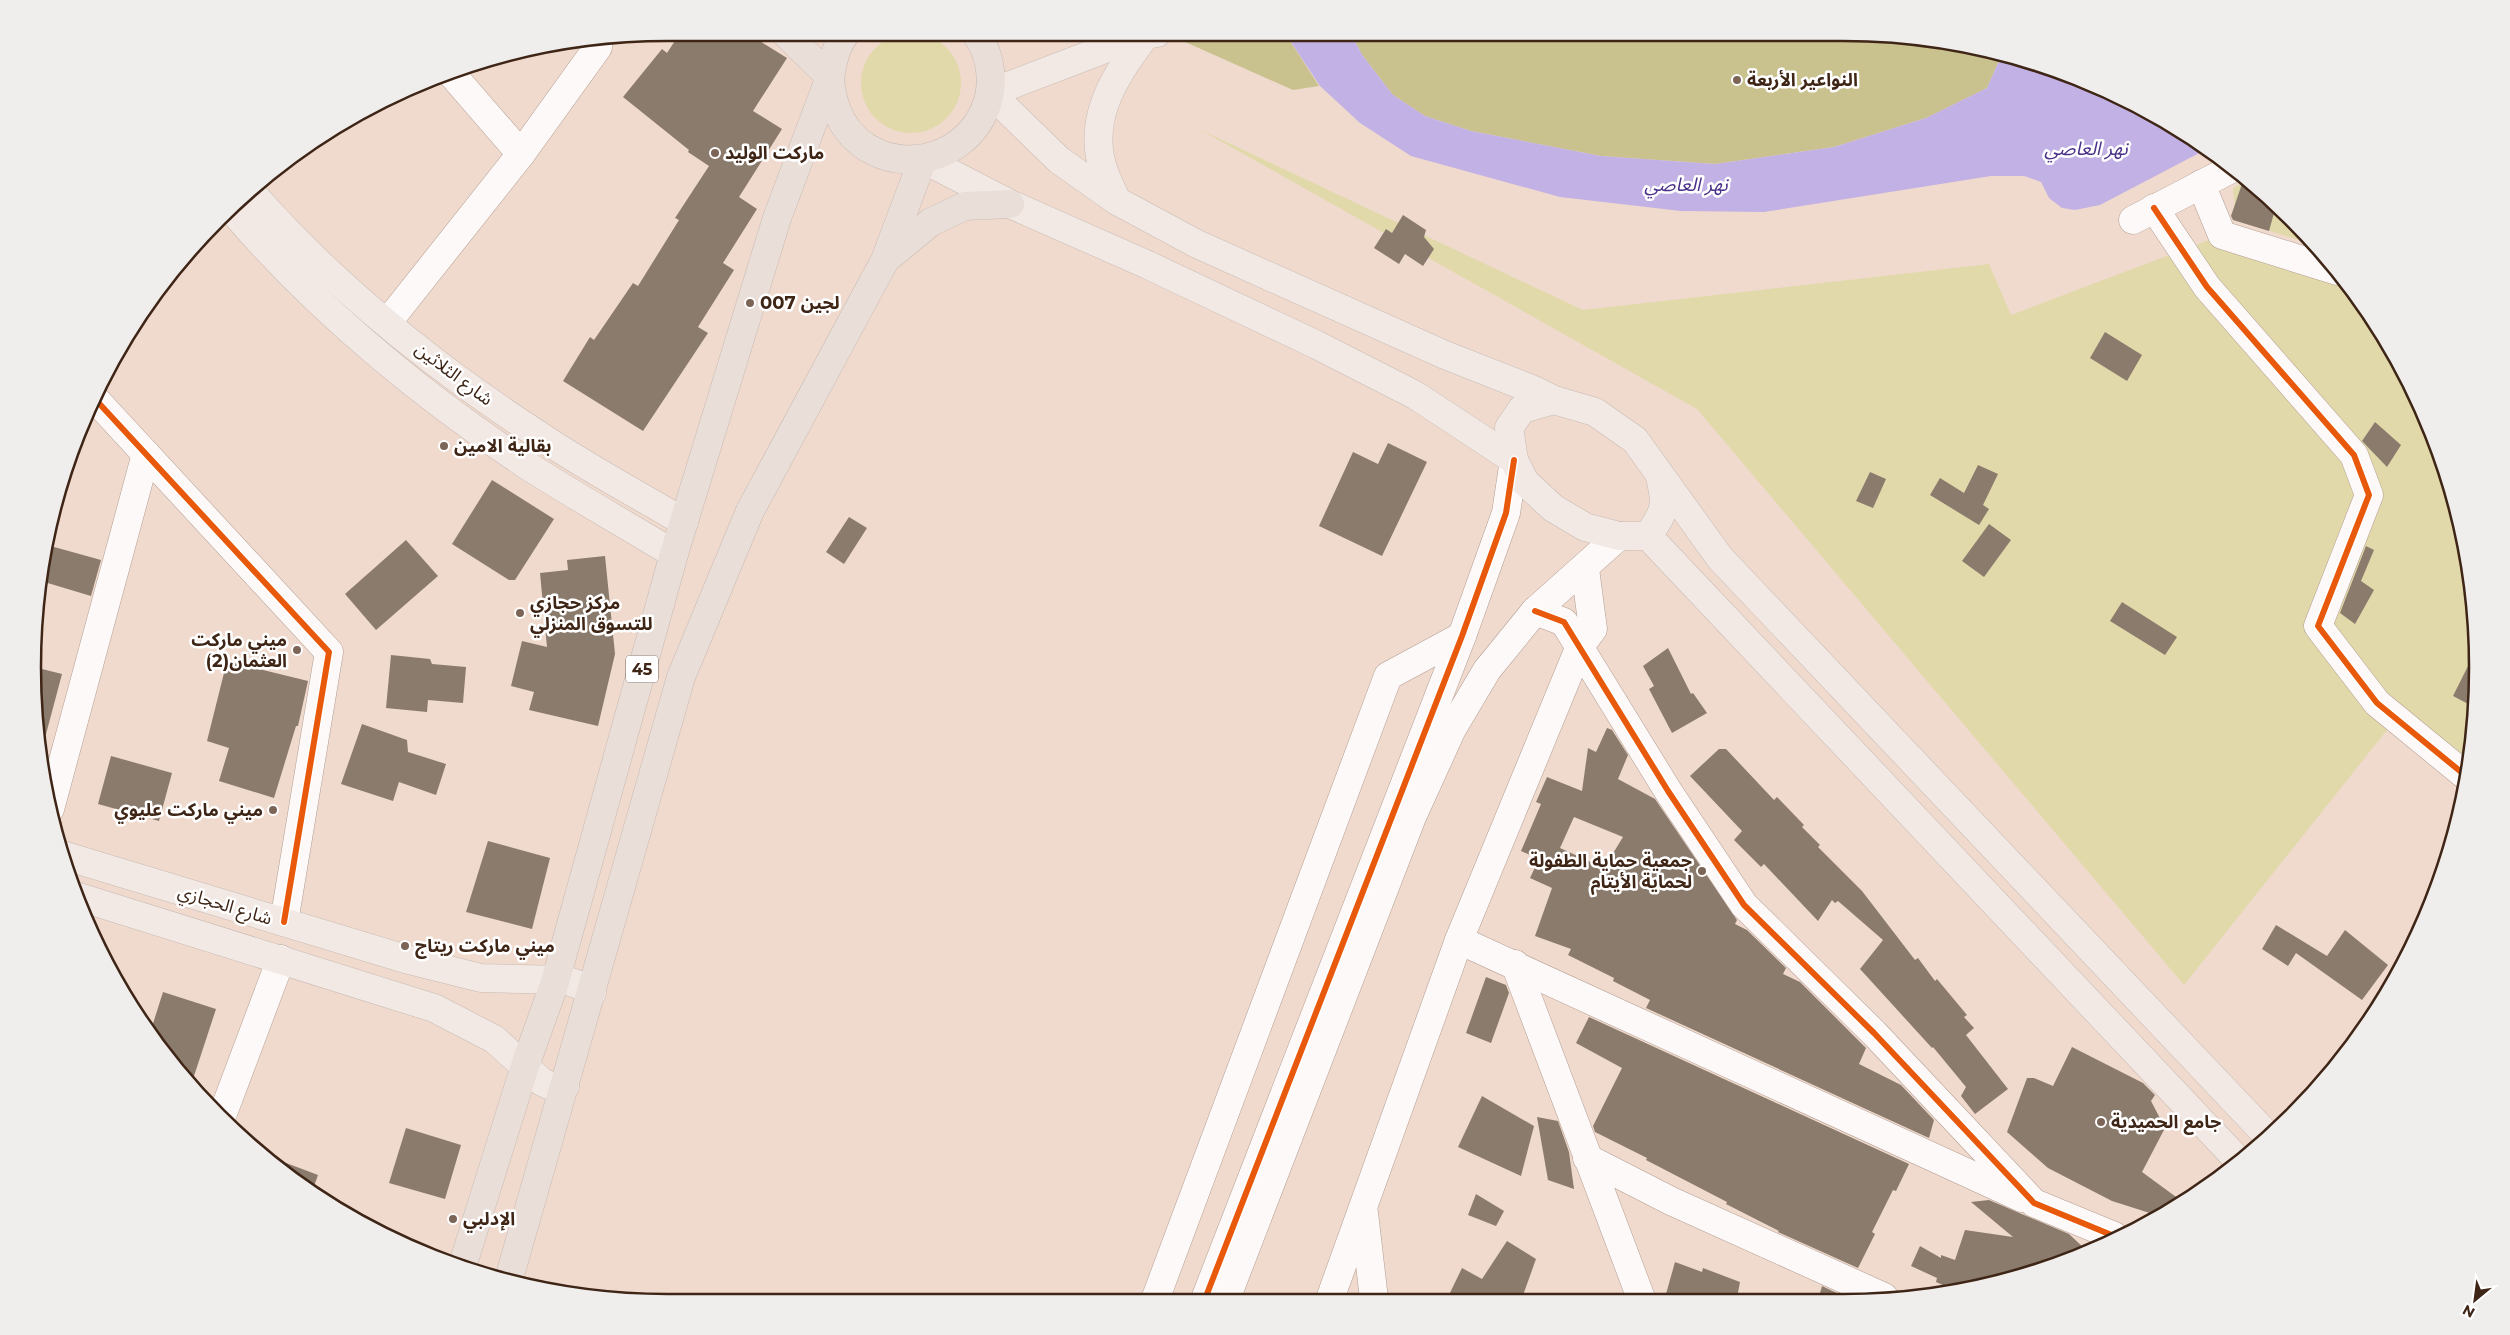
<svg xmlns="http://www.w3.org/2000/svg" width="2510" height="1335" font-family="Montserrat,'Noto Sans Arabic',sans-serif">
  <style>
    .green { fill: #e1d9aa }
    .forest { fill: #cac28e }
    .water { fill: #c2b1e4 }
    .building { fill: #8b7b6d; fill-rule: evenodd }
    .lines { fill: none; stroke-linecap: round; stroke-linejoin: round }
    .minor-casing { stroke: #b39e92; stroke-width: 29 }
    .major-casing { stroke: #c8bab2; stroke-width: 29 }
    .highway-casing { stroke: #c8bab2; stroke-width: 29 }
    .minor { stroke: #fdf9f8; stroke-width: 28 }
    .major { stroke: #f2e9e5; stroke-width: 28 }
    .highway { stroke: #e9ded8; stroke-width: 28 }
    .cycleway-casing { stroke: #fff; stroke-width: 9 }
    .cycleway { stroke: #e8590c; stroke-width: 6 }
    .poi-dot { fill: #7c6456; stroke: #fff; stroke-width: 2 }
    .labels { text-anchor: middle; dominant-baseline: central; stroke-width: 5; stroke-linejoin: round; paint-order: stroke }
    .shield { fill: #fff; stroke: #78665c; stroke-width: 1 }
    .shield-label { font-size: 16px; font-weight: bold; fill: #3e2516 }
    .poi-label { font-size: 18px; font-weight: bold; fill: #3e2516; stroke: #fff; text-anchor: start }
    .street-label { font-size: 18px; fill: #3e2516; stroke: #fff }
    .water-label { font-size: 19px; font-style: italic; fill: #4a3189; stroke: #fff }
    .rim { fill: none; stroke: #3e2516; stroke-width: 2.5 }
  </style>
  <rect width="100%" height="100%" fill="#f0dace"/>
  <!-- green -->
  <g class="green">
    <circle cx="911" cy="83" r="50"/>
    <polygon points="1199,129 1583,310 1989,264 2011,315 2222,235 2346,281 2412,386 2456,503 2476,626 2472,750 2468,770 2391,725 2184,985 1697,409"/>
    <polygon points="2248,180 2261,190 2311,244 2236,220 2233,188"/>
  </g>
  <!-- forest -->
  <g class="forest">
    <polygon points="1165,33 1285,33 1319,86 1293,90"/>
    <polygon points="1350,33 1884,34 2013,57 1998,63 1987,88 1926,118 1834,147 1715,164 1601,156 1471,131 1425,116 1393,95 1363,56"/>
  </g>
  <!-- water -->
  <polygon class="water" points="1285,33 1350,33 1363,56 1393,95 1425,116 1471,131 1601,156 1715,164 1834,147 1926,118 1987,88 1998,63 2013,57 2160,117 2205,150 2100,205 2075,210 2062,208 2049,198 2041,182 2024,176 1991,176 1764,212 1681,211 1560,197 1411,156 1360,123 1320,86"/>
  <!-- building -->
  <g class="building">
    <polygon points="680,33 747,33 787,58 753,111 782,129 739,197 757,209 723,263 734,270 698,327 708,333 643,431 563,381 590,337 594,340 633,283 638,286 679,220 675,218 709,166 688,152 689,150 623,97 662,49 667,53"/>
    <polygon points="2244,178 2261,190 2276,206 2269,231 2233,220 2231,216"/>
    <polygon points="1403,215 1426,230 1424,237 1434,249 1423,266 1405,254 1399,264 1374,248 1386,229 1392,233"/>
    <polygon points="2105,332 2142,355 2127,381 2090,358"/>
    <polygon points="2375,422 2401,445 2387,467 2362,441"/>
    <polygon points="1388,443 1427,462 1382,556 1319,526 1353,452 1378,464"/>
    <polygon points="1978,465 1998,474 1983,505 1989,509 1979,525 1930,495 1940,478 1964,493"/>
    <polygon points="1870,472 1886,479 1873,508 1856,501"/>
    <polygon points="492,480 554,519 515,580 509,580 452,544"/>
    <polygon points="849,517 867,528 844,564 826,552"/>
    <polygon points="1989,524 2011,540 1984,577 1962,561"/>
    <polygon points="406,540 438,576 376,630 345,594"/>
    <polygon points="47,545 101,560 91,596 41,581"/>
    <polygon points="2366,546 2374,550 2361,581 2374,590 2355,624 2340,613"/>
    <polygon points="605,556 615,654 598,726 529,710 534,692 511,686 522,641 547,647 540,573 568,570 567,560"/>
    <polygon points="2122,602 2177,637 2165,655 2110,621"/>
    <polygon points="1668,648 1691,694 1693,693 1707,713 1672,733 1649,689 1654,686 1643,666"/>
    <polygon points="2475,652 2475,672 2474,707 2453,696"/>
    <polygon points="391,655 430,659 432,664 466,667 463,703 428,700 427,712 386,708"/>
    <polygon points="227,661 308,681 298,726 296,726 274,798 219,781 229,748 207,741"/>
    <polygon points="34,667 62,674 41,753 34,709"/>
    <polygon points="362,724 407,740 408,752 446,764 436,795 399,782 393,801 341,784"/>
    <path d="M1607 728 1612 730 1628 755 1618 779 1655 799 1737 920 1735 924 1747 930 1786 968 1783 974 1800 982 1866 1048 1859 1064 1901 1085 1934 1120 1929 1138 1646 1008 1650 1000 1613 981 1614 978 1568 955 1571 949 1535 936 1552 888 1530 878 1539 859 1521 851 1541 804 1536 802 1547 777 1582 791 1588 748 1596 752ZM1574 817 1623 837 1604 868 1560 848Z"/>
    <polygon points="1719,749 1726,749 1774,800 1777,797 1804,825 1802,827 1820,845 1818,847 1862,891 1915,960 1918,958 1935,981 1937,979 1967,1015 1964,1017 1974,1028 1966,1035 2008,1089 1975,1114 1961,1096 1966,1087 1933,1047 1932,1048 1860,969 1883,940 1838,901 1835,903 1832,900 1818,921 1764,864 1761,867 1734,840 1742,831 1690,776"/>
    <polygon points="111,756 172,773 159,821 98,804"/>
    <polygon points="488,841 550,858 532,929 466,912"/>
    <polygon points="2276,925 2327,956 2345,930 2388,965 2362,1000 2296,953 2288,966 2262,949"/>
    <polygon points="1486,977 1506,985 1509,993 1491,1043 1466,1033"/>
    <polygon points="163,992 216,1009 193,1079 182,1076 150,1033"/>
    <polygon points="1589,1017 1909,1164 1896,1191 1893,1190 1872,1232 1875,1234 1858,1268 1778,1232 1779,1231 1726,1204 1727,1202 1646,1160 1647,1158 1595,1132 1593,1126 1622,1068 1576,1043"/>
    <polygon points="2072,1047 2143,1083 2155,1095 2151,1101 2165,1128 2142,1172 2183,1202 2156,1215 2112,1201 2048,1168 2007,1132 2027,1078 2034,1078 2053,1086"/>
    <polygon points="1482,1096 1534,1126 1521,1176 1458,1147"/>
    <polygon points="1537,1117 1558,1121 1569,1152 1574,1189 1548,1180"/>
    <polygon points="406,1128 461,1145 445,1199 389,1183"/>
    <polygon points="273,1158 318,1175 312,1192 281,1171 271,1162"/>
    <polygon points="1476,1194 1504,1211 1496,1226 1468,1215"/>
    <polygon points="1989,1200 2069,1234 2086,1250 2047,1269 1954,1290 1936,1282 1937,1278 1911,1266 1920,1246 1941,1258 1941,1255 1955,1260 1965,1230 2013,1237 1971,1202"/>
    <polygon points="1507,1241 1536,1259 1522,1298 1447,1299 1462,1268 1482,1279"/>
    <polygon points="1675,1262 1702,1272 1703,1268 1740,1282 1737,1298 1683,1298 1666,1294"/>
    <polygon points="1822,1286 1843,1296 1842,1297 1819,1297"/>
  </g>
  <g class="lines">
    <!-- minor casing -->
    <g class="minor-casing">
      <g id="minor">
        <polyline points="450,72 521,154"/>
        <polyline points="2201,184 2222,235 2337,271"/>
        <polyline points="2154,208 2207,287 2354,455 2369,495 2318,626 2377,703 2466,776"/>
        <polyline points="2133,220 2231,169"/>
        <polyline points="387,323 521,154 598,47"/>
        <polyline points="95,399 329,652 284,922"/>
        <polyline points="1535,611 1564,622 1668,791 1744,905 1874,1033 2034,1203 2114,1236"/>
        <polyline points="50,809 146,454"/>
        <polyline points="1459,940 2022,1198"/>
        <polyline points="1515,964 1641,1298"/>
        <polyline points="222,1116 281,959"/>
        <polyline points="1587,1158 1671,1201 1884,1297"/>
        <polyline points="1364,1213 1374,1299"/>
        <polyline points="1205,1299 1462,636 1506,513 1514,460"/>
        <polyline points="1226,1299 1412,817 1452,729 1487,670 1535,611 1619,536"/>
        <polyline points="1330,1299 1459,940 1580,646 1593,629 1585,569"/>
        <polyline points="1155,1300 1388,676 1462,636"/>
      </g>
    </g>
    <!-- major casing -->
    <g class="major-casing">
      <g id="major">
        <polyline points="1157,33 1139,36 990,93 1059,160 1117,201 1197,244 1445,355 1534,390 1554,400"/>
        <polyline points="923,159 1010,204 1148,265 1317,345 1415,395 1514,460"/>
        <path d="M251 192C333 286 433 366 537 434 584 466 635 493 684 522"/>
        <path d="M1117 201C1112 190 1105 177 1102 165 1088 116 1117 72 1146 35"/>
        <path d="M232 210C315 307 416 391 522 462 571 494 623 523 674 554"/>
        <path d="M1659 473C1667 505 1667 508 1648 536H1619L1585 527 1553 508 1525 482 1514 460 1509 428 1522 409 1554 400 1595 412 1635 440 1720 558 2266 1134"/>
        <polyline points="1648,536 2237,1159"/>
        <polyline points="62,855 409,960 481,978 565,980 582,986 592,993"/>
        <polyline points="76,896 434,1008 494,1039 542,1082 551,1086 565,1086"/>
      </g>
    </g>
    <!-- highway casing -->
    <g class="highway-casing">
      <g id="highway">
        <path d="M846 33C837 44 834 57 831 71 829 84 832 96 836 108 862 181 966 174 988 101 994 79 990 51 975 33"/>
        <polyline points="886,259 931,222 965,206 1010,204"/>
        <polyline points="463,1264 525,1066 555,982 674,554 777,218 830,77 785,33"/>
        <polyline points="508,1282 681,677 750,511 885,260 923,159"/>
      </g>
    </g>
    <!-- minor -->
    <use href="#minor" class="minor"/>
    <!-- major -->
    <use href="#major" class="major"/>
    <!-- highway -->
    <use href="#highway" class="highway"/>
    <!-- cycleway casing -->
    <g class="cycleway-casing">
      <g id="cycleway">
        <polyline points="2154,208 2207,287 2354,455 2369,495 2318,626 2377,703 2466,776"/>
        <polyline points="95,399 329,652 284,922"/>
        <polyline points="1535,611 1564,622 1668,791 1744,905 1874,1033 2034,1203 2114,1236"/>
        <polyline points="1205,1299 1462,636 1506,513 1514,460"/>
      </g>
    </g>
    <!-- cycleway -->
    <use href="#cycleway" class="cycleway"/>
  </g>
  <!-- markers -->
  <g class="poi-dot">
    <circle cx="1737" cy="80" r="5"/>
    <circle cx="715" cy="153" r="5"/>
    <circle cx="750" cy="303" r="5"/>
    <circle cx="444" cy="446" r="5"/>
    <circle cx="520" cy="613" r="5"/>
    <circle cx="297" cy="650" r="5"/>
    <circle cx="273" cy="810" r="5"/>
    <circle cx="1702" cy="871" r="5"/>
    <circle cx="405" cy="946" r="5"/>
    <circle cx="2101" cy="1122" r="5"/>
    <circle cx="453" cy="1219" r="5"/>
  </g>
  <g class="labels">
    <!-- shield labels -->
    <rect class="shield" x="626" y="655.5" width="32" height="27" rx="4"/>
    <g class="shield-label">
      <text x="642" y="669">45</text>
    </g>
    <!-- poi labels -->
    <g class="poi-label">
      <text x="1747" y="80">النواعير الأربعة</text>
      <text x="725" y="153">ماركت الوليد</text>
      <text x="760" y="303">لجين 007</text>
      <text x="454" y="446">بقالية الامين</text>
      <text x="530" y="603">مركز حجازي<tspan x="530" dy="21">للتسوق المنزلي</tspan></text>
      <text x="287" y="640" text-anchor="end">ميني ماركت<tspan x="287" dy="21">العثمان(2)</tspan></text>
      <text x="263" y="810" text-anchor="end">ميني ماركت عليوي</text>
      <text x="1692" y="861" text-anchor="end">جمعية حماية الطفولة<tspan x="1692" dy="21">لحماية الأيتام</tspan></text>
      <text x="415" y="946">ميني ماركت ريتاج</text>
      <text x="2111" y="1122">جامع الحميدية</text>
      <text x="463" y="1219">الإدلبي</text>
    </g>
    <!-- street labels -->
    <g class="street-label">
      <text transform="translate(454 374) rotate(37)">شارع الثلاثين</text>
      <text transform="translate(225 905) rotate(17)">شارع الحجازي</text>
    </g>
    <!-- water labels -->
    <g class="water-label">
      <text x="2086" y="148">نهر العاصي</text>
      <text x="1686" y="184">نهر العاصي</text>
    </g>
  </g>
  <!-- crop -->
  <path d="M0 0H2510V1335H0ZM667 41H1843A626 626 0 0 1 2469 667V668A626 626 0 0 1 1843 1294H667A626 626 0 0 1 41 668V667A626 626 0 0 1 667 41Z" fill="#f0eeec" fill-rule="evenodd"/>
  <path class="rim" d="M667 41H1843A626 626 0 0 1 2469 667V668A626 626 0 0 1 1843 1294H667A626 626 0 0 1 41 668V667A626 626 0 0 1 667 41Z"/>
  <!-- north arrow -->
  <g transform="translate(2475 1300) rotate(209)" stroke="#ffffff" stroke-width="4" paint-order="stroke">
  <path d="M0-4L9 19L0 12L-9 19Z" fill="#3e2516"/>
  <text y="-8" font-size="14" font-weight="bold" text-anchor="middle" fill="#3e2516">N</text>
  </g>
</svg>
